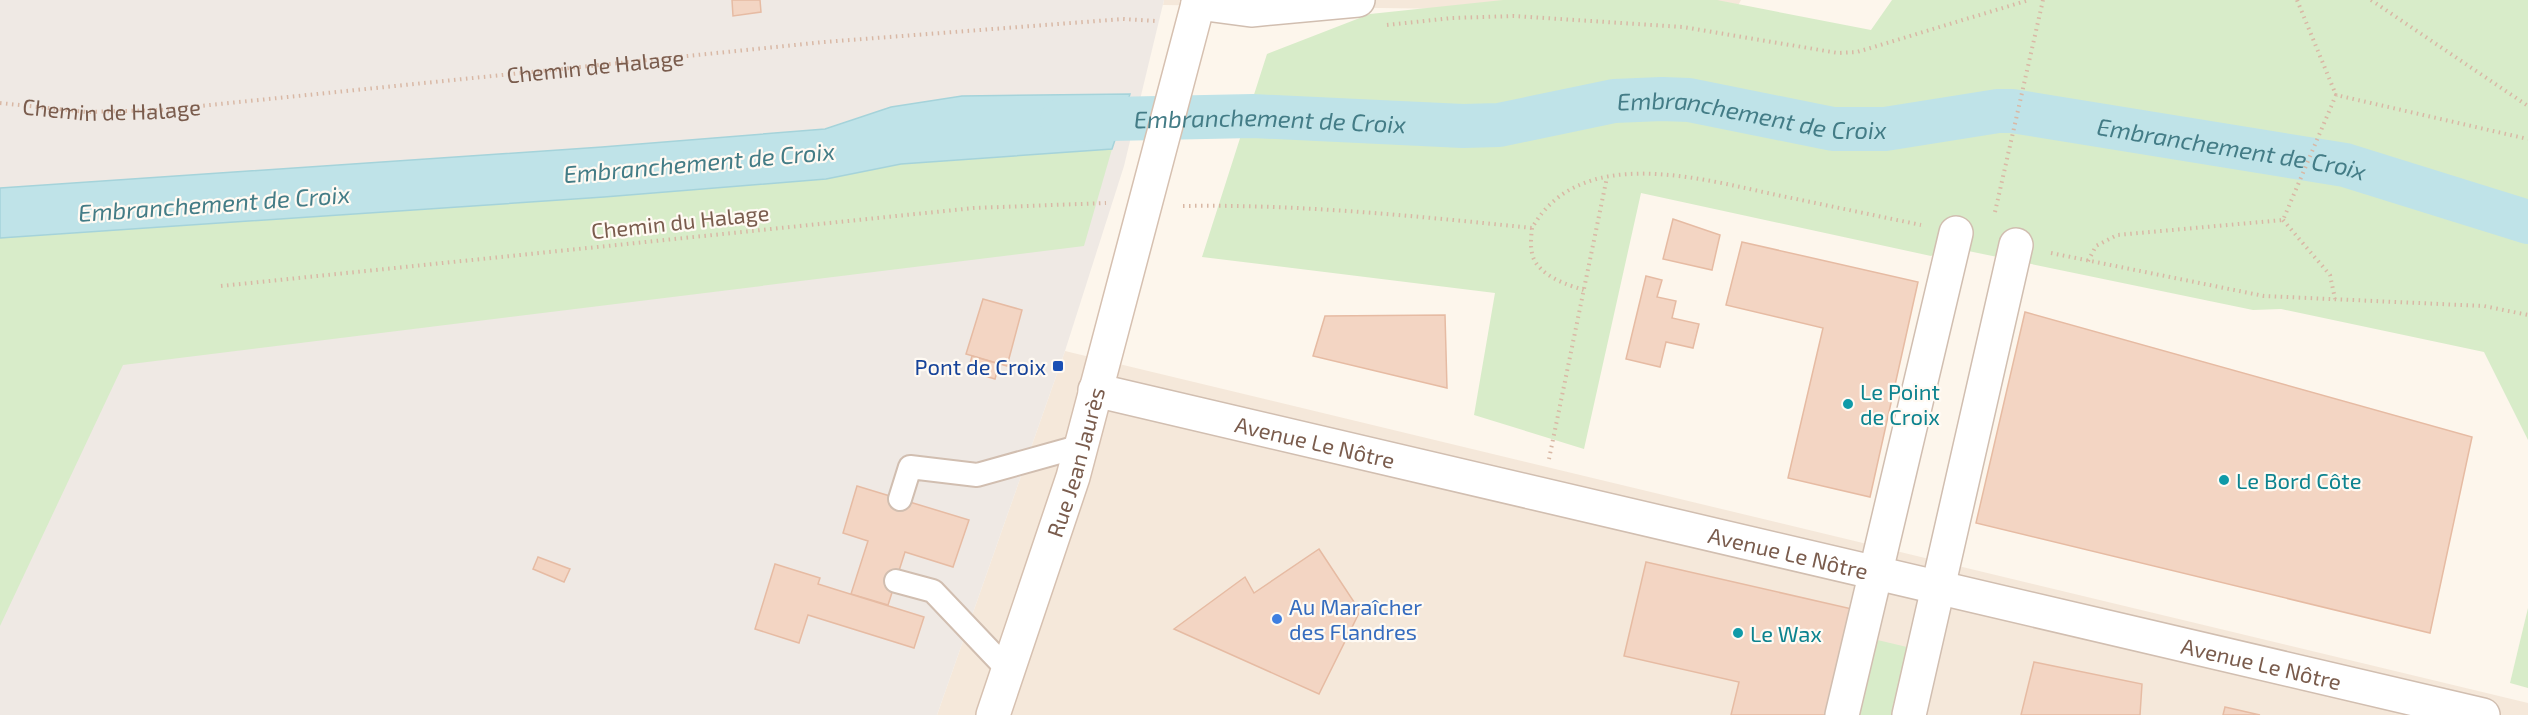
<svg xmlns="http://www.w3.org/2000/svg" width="2528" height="715" font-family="'Exo 2',sans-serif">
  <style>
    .residential { fill: #f5e8da }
    .industrial { fill: #efe9e4 }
    .green { fill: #d8ecc9 }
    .water { fill: #bfe3e8; stroke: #a5d3da; stroke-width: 1.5 }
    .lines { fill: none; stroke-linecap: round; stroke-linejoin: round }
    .canal { stroke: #bfe3e8; stroke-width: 44 }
    .building { fill: #f3d5c3; stroke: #e6bba3; stroke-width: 1.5 }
    .service-casing { stroke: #d1beb0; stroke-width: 26 }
    .pedestrian-casing { stroke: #d1beb0; stroke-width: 36 }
    .minor-casing { stroke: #d1beb0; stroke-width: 36 }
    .tertiary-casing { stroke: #d1beb0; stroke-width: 36 }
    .secondary-casing { stroke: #d6c0b0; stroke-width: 36 }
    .path { stroke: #d9b8a5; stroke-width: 4; stroke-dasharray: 1.5 4.5; stroke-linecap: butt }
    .service { stroke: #fff; stroke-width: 22 }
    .pedestrian { stroke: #fff; stroke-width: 33 }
    .minor { stroke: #fff; stroke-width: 33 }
    .tertiary { stroke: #fff; stroke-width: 33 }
    .secondary { stroke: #fff; stroke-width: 33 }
    .transit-dot { fill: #1a4fb4; stroke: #fffaf3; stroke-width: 2 }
    .culture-dot { fill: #0f9aa8; stroke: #fffaf3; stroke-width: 2 }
    .shop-dot { fill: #3f7fe0; stroke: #fffaf3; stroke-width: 2 }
    .labels { text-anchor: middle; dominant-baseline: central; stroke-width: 4.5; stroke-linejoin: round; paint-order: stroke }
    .street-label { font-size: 22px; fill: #7a5c4d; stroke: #fffaf3 }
    .transit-label { font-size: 22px; fill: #164399; stroke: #fffaf3; text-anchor: end }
    .culture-label { font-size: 22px; fill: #0d838f; stroke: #fffaf3; text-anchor: start }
    .shop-label { font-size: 22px; fill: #366cbe; stroke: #fffaf3; text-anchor: start }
    .water-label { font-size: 24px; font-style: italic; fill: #437c86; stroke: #fffaf3 }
  </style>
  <rect width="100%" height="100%" fill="#fdf6ec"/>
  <!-- residential -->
  <g class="residential">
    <polygon points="1164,0 1741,0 1734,13 1163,5"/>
    <polygon points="1065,351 2528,703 2528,715 937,715"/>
  </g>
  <!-- industrial -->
  <polygon class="industrial" points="0,0 1164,0 1124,166 1065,351 937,715 0,715"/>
  <!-- green -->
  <g class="green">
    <polygon points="1503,0 1717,0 1871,30 1892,0 2528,0 2528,440 2484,352 2281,309 2253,310 1949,247 1931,256 1641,193 1584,449 1474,415 1495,293 1202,257 1267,54 1370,14"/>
    <polygon points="1112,149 1084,246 123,365 0,626 0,238 604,197 826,179 901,164"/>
    <polygon points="2528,608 2528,688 2510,683"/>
    <polygon points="1869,638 1907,647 1891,715 1851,715"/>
  </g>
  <!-- water -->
  <polygon class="water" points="1130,94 1112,149 901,164 826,179 604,197 0,238 0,188 602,147 825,129 891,107 962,96"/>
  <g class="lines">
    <!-- canal -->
    <path class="canal" id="s1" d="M1062 120 1253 116 1463 126 1499 125 1614 101 1662 99 1689 100 1833 129H1885L1998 111H2012L2345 165 2528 222"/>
  </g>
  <!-- building -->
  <g class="building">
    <polygon points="732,0 760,0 761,12 733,16"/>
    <polygon points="1673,219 1720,235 1712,270 1663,259"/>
    <polygon points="1742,242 1918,282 1870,497 1788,478 1823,328 1726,305"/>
    <polygon points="1646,276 1662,280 1657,297 1676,301 1672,318 1699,324 1693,348 1666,342 1660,367 1626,359"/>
    <polygon points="983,299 1022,310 1007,366 966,354"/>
    <polygon points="2025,312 2472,437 2430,633 1976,523"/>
    <polygon points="1445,315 1447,388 1313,356 1325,316"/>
    <polygon points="972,356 999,364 995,379 968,371"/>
    <polygon points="857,486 969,520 953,567 905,552 888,605 851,594 868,541 843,533"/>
    <polygon points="1319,549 1360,611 1319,694 1174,629 1245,577 1254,593"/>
    <polygon points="538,557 570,569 564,582 533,569"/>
    <polygon points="1646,562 1852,609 1827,715 1731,715 1739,682 1624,656"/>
    <polygon points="775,564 820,578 818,584 924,617 914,648 808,615 799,643 755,629"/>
    <polygon points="2034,662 2142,684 2140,715 2021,715"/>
    <polygon points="2225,707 2260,715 2223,715"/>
  </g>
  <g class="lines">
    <!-- service casing -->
    <g class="service-casing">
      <g id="service">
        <polyline points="900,499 910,467 977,475 1081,446"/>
        <polyline points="896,581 933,591 1008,670"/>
      </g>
    </g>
    <!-- pedestrian casing -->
    <g class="pedestrian-casing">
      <g id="pedestrian">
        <polyline points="1842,715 1956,233"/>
        <polyline points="1909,715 2016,245"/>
      </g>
    </g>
    <!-- minor casing -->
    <g class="minor-casing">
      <polyline id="minor" points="1198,3 1251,10 1358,0"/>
    </g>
    <!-- tertiary casing -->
    <g class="tertiary-casing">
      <g id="tertiary">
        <path id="s3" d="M1095 390 2483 715"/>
      </g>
    </g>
    <!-- secondary casing -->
    <g class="secondary-casing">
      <g id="secondary">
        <path id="s4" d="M993 715 1073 477 1199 0"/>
      </g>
    </g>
    <!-- path -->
    <g class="path">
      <polyline points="2297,0 2336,95"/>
      <polyline points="2371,0 2528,106"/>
      <polyline points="1387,25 1452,18 1514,16 1683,27 1838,53 1857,52 2029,0"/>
      <path id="s2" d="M0 103 87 112 161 110 824 42 1123 19 1156 21"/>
      <path d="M1183 206C1299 204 1416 216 1532 228 1580 143 1701 179 1777 195 1825 205 1873 215 1921 225"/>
      <polyline points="1995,212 2043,0"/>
      <polyline points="2283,220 2330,275 2335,299"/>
      <path d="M1532 228C1531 237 1530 248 1533 257 1540 276 1567 285 1584 290"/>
      <polyline points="2051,253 2264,296 2484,306 2528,315"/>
      <polyline points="2088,261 2096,246 2117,235 2283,220 2336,95 2528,139"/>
      <polyline points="221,286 906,215 974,208 1106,203"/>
      <polyline points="1549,459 1607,177"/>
    </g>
    <!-- service -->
    <use href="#service" class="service"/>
    <!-- pedestrian -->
    <use href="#pedestrian" class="pedestrian"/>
    <!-- minor -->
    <use href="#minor" class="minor"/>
    <!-- tertiary -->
    <use href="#tertiary" class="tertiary"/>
    <!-- secondary -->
    <use href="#secondary" class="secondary"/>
  </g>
  <!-- markers -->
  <rect class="transit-dot" x="1052" y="360" width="12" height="12" rx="3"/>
  <g class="culture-dot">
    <circle cx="1848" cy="404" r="6"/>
    <circle cx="2224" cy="480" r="6"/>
    <circle cx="1738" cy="633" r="6"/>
  </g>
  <circle class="shop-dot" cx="1277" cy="619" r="6"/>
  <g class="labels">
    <!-- street labels -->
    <g class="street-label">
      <text stroke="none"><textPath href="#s2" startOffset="598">Chemin de Halage</textPath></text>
      <text stroke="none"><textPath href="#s2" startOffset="112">Chemin de Halage</textPath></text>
      <text transform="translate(680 221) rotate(-6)">Chemin du Halage</text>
      <text stroke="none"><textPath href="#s3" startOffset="226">Avenue Le Nôtre</textPath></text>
      <text stroke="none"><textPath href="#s4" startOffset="266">Rue Jean Jaurès</textPath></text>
      <text stroke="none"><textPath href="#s3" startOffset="712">Avenue Le Nôtre</textPath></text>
      <text stroke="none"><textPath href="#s3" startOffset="1198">Avenue Le Nôtre</textPath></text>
    </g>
    <!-- transit labels -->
    <g class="transit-label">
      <text x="1046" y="366">Pont de Croix</text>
    </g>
    <!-- culture labels -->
    <g class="culture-label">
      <text x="1860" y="391">Le Point<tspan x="1860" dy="25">de Croix</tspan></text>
      <text x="2236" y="480">Le Bord Côte</text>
      <text x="1750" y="633">Le Wax</text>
    </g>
    <!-- shop labels -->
    <g class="shop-label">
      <text x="1289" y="606">Au Maraîcher<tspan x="1289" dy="25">des Flandres</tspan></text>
    </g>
    <!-- water labels -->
    <g class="water-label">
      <text stroke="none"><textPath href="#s1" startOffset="694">Embranchement de Croix</textPath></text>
      <text stroke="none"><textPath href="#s1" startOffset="208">Embranchement de Croix</textPath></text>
      <text stroke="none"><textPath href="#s1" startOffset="1180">Embranchement de Croix</textPath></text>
      <text transform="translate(699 162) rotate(-5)">Embranchement de Croix</text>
      <text transform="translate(214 203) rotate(-4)">Embranchement de Croix</text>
    </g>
  </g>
</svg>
